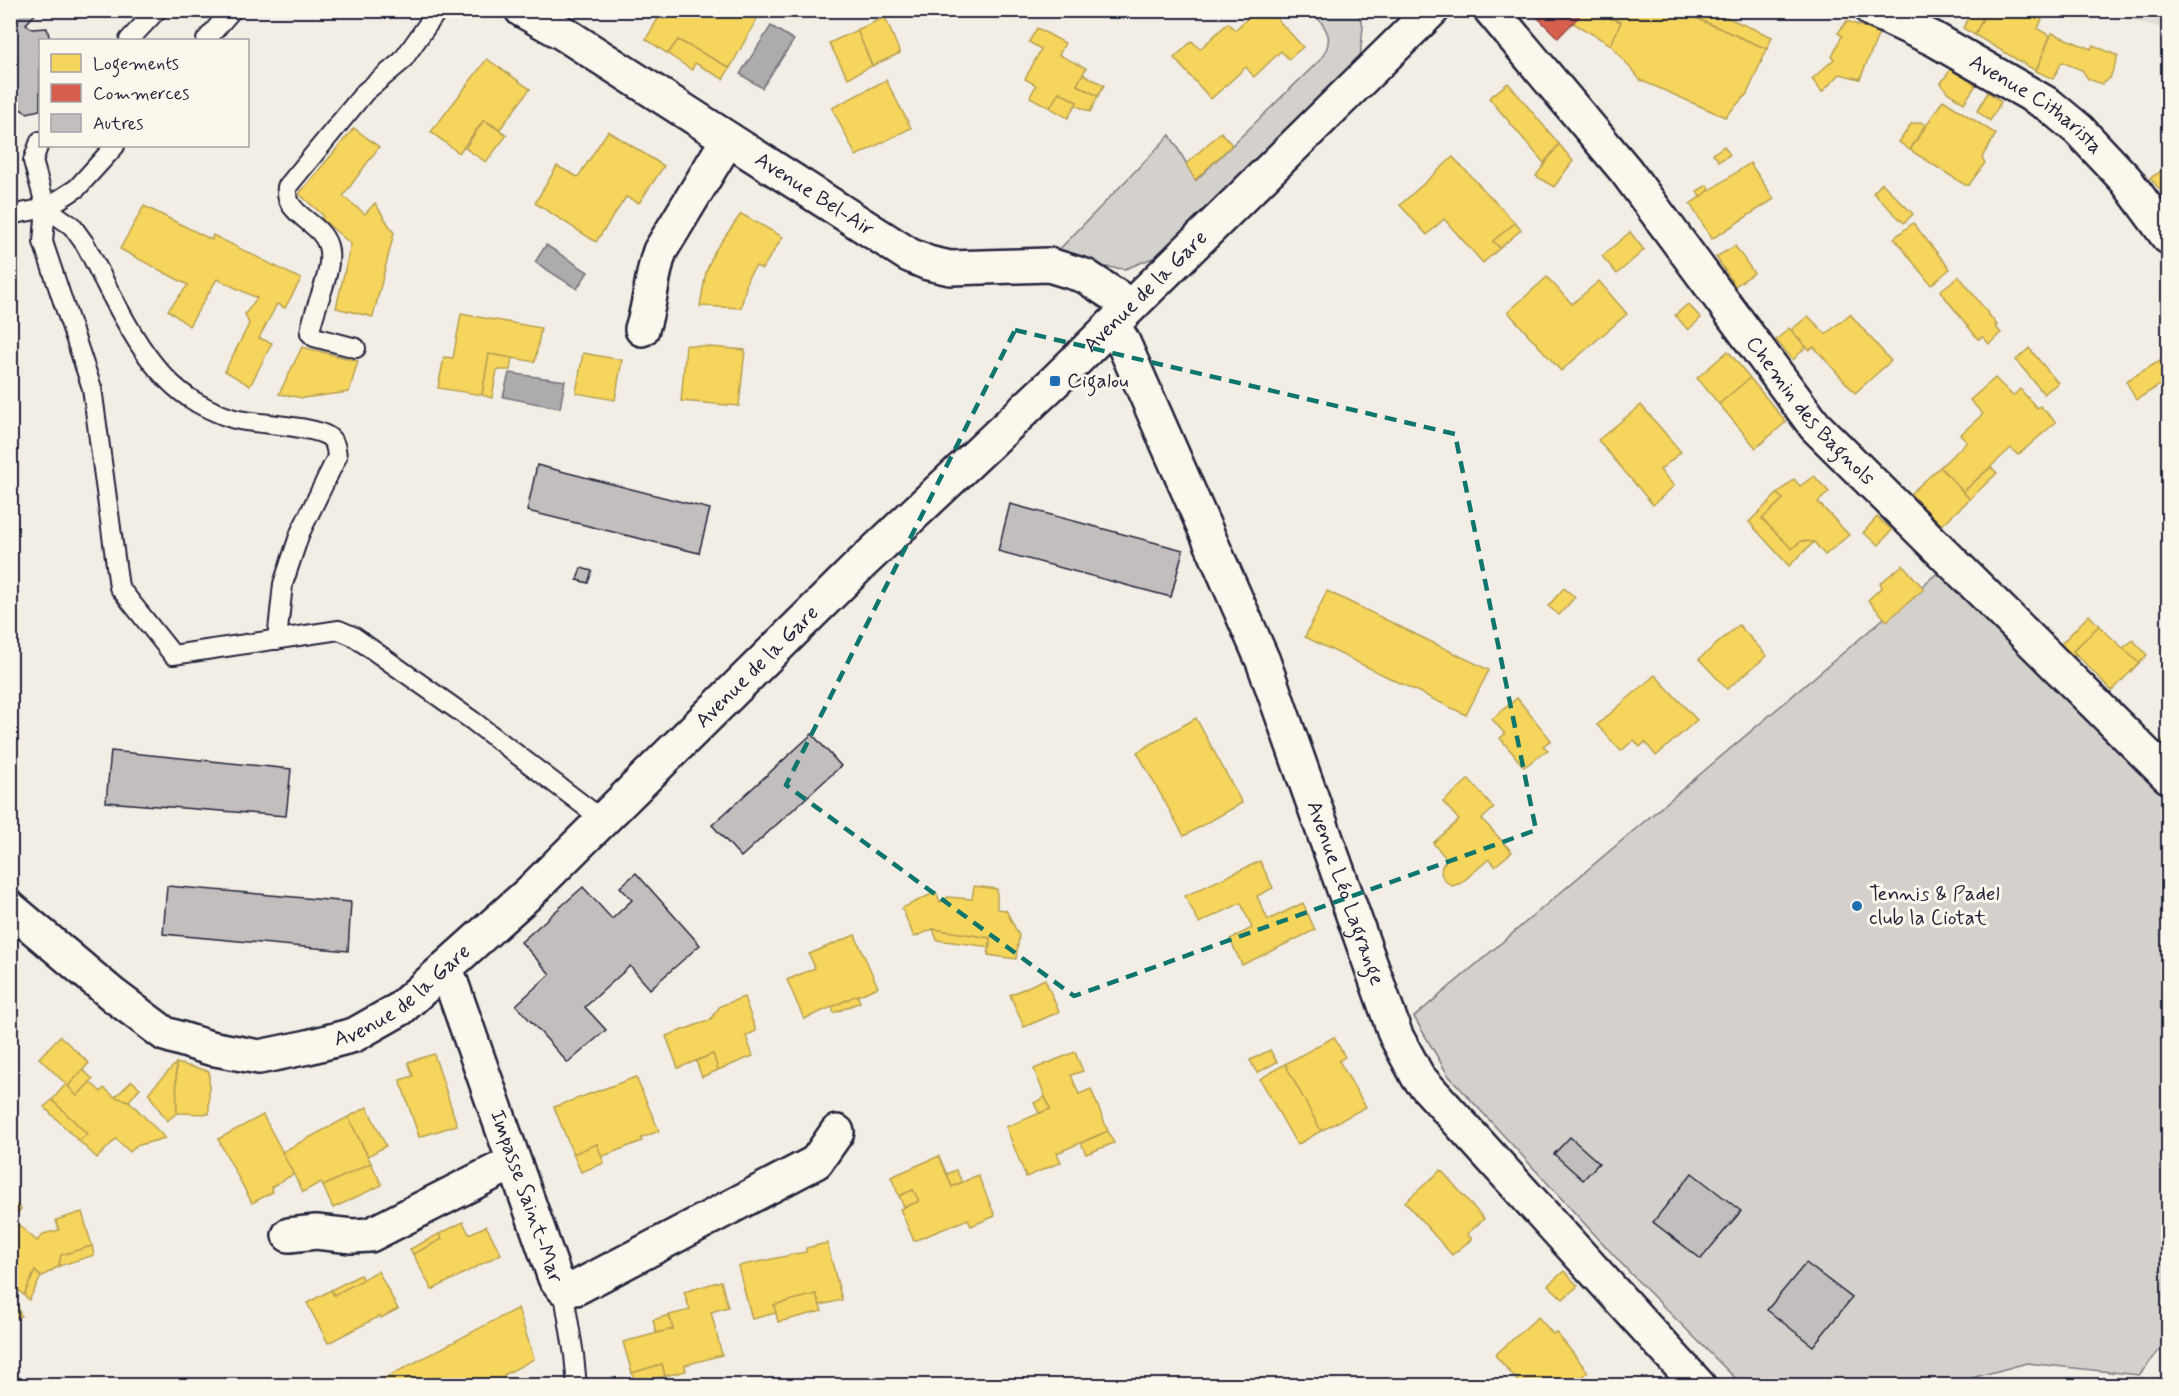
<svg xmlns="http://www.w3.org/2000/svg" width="2179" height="1396" font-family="Mynerve,sans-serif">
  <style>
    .built { fill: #e0dcd6 }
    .green { fill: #d4d1cc; stroke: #7b7a84; stroke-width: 1.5 }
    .water { fill: #aeabad; stroke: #76747f; stroke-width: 1.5 }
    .homes { fill: #f6d55c; stroke: #b69f52; stroke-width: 1.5 }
    .shops { fill: #d6604d; stroke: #a04d48; stroke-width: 1.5 }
    .building { fill: #c2bebe; stroke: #22223b; stroke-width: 1.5 }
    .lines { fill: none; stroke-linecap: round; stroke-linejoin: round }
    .service-casing { stroke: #22223b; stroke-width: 22 }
    .minor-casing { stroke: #22223b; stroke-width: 38 }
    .tertiary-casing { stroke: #22223b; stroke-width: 38 }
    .service { stroke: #fbf7ec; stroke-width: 18 }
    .minor { stroke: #fbf7ec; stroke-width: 33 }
    .tertiary { stroke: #fbf7ec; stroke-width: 33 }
    .marked { fill: none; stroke: #0f766e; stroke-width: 4.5; stroke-dasharray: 12 8; stroke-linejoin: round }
    .poi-dot { fill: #1f6fb2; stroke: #fbf7ec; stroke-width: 2 }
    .labels { text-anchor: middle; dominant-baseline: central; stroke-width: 6; stroke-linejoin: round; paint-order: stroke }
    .street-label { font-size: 21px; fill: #22223b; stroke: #fbf7ec }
    .poi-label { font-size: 21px; fill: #22223b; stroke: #fbf7ec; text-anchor: start }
  </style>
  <rect width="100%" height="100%" fill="#f2eee5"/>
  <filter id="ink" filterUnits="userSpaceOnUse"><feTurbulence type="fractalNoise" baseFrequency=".0167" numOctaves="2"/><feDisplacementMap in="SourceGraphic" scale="12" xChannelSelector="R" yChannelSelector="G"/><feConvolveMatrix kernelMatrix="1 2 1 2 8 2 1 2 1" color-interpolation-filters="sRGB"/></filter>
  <g filter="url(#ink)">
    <!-- built -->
    <polygon class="built" points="2098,11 2168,11 2168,30 2162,28"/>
    <!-- green -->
    <g class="green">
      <path d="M1312 11H1357L1363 26 1360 58 1163 254 1125 269 1057 262 1052 257 1170 135 1196 180 1320 60C1336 39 1327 28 1312 11Z"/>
      <polygon points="1942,569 2168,794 2168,1340 2139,1375 2027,1363 1957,1382 1954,1385 1742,1385 1631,1274 1448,1075 1414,1017"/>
    </g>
    <!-- water -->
    <g class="water">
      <polygon points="771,26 794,40 762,88 740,74"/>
      <polygon points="546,245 588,272 577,289 535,262"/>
      <polygon points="509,373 565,381 560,408 503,397"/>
    </g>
    <!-- homes -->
    <g class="homes">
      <polygon points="663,10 759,10 761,11 730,68 678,40 668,54 646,39"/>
      <polygon points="1256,10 1269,10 1303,47 1289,59 1281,51 1254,77 1246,67 1211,99 1174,58 1192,41 1200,49 1228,23 1235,30"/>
      <polygon points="1585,10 1611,10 1608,17 1621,22 1611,45 1573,23"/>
      <polygon points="1611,10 1678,10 1767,49 1747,94 1725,117 1640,80 1611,45 1621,22 1608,17"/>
      <polygon points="1678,10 1710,10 1772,37 1767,49"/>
      <polygon points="1972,10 1986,11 1975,35 1963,28"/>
      <polygon points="1987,10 2024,10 2042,19 2038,29 2050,36 2036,71 1975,35"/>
      <polygon points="2046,10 2060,10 2058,16 2045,12"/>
      <polygon points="885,17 900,53 872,66 857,30"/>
      <polygon points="1847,21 1879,33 1860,79 1840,74 1822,92 1812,79 1834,59 1832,57 1842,36 1838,33"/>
      <polygon points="1037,28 1065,43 1059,55 1086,68 1077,85 1098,96 1090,112 1075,105 1077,102 1059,92 1050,108 1030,97 1036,85 1025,79 1041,49 1029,42"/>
      <polygon points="857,30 872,66 848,78 829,43"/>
      <polygon points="2052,33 2091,49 2093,45 2118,56 2110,78 2102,84 2088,79 2082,70 2062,62 2053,79 2036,71"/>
      <polygon points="678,40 730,68 723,79 695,63 692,70 668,54"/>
      <polygon points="487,59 530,89 500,129 484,120 459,153 431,132"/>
      <polygon points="1951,69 1976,85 1964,103 1947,92 1941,83"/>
      <polygon points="1083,74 1104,85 1098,96 1077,85"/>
      <polygon points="886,80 911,128 856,156 832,108"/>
      <polygon points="1508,83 1559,144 1544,163 1489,98"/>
      <polygon points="1059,92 1077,102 1068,118 1050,108"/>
      <polygon points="1988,92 2001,102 1990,121 1977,111"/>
      <polygon points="1943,100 1996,134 1982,157 1985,163 1969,185 1965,185 1910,150"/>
      <polygon points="484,120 507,135 486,162 465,148"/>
      <polygon points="1921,122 1925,125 1910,150 1899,142 1911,124"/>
      <polygon points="354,128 379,147 343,196 365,214 375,203 394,233 373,317 336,308 351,244 322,219 323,215 299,194"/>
      <polygon points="608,131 664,166 639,203 626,197 596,242 535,203 557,166 578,177"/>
      <polygon points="1221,132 1232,145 1195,180 1186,164"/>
      <polygon points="1559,144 1573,161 1554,187 1536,176"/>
      <polygon points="1724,146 1730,155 1719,161 1713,154"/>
      <polygon points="1453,157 1515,223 1493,241 1500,248 1483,263 1444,219 1427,235 1400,205"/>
      <polygon points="1750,163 1774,199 1712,239 1690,204"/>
      <polygon points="2168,167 2168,195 2166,197 2150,178"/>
      <polygon points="1882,183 1913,214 1904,223 1873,193"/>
      <polygon points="1707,185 1710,189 1700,197 1697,191"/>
      <polygon points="144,206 212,240 213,235 301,279 285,308 277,304 259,338 272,343 250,386 225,371 249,324 245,314 257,298 217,279 189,326 168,310 188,285 120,249"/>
      <polygon points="741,214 783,237 762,269 756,266 748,277 741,308 700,306 706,272 714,252"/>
      <polygon points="1515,223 1521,230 1500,248 1493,241"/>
      <polygon points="1913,223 1950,269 1931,285 1894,238"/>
      <polygon points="1630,232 1644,250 1617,274 1602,256"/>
      <polygon points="1735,246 1754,273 1735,286 1716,257"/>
      <polygon points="1959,276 1997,325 1995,326 2001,333 1989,344 1983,337 1978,339 1940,291"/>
      <polygon points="1547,277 1572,304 1599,281 1627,314 1561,371 1508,312"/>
      <polygon points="1688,304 1701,318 1688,330 1675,315"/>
      <polygon points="461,314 541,328 535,362 489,354 482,395 438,388 444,357 453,358"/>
      <polygon points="1850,314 1891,361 1855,393 1814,347 1809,350 1791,330 1808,316 1826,334"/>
      <polygon points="1789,328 1806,347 1793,360 1776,340"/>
      <polygon points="686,345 745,350 739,406 681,401"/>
      <polygon points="302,347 358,361 349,392 303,398 279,394"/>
      <polygon points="2029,348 2058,383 2044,394 2016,360"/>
      <polygon points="1728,351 1750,378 1719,404 1697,378"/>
      <polygon points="583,353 622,360 615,400 576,393"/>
      <polygon points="489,354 512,358 510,370 497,370 492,398 482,395"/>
      <polygon points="2168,356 2168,380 2136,400 2126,381"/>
      <polygon points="1750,378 1786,422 1756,448 1719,404"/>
      <polygon points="1995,378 2013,396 2020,389 2037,408 2040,406 2056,422 2018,455 2011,448 1963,492 1940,467 1967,442 1960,435 1983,414 1970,400"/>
      <polygon points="1641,405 1681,452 1660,470 1674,486 1653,505 1598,440"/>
      <polygon points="1940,467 1970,499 1942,525 1910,494"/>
      <polygon points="1991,467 1997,473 1970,499 1963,492"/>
      <polygon points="1814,476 1829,492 1818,502 1849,535 1825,555 1814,542 1801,541 1792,549 1762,519 1783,499 1777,494 1794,479 1800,486"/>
      <polygon points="1777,494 1783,499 1762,519 1792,549 1801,541 1814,542 1789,566 1749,522"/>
      <polygon points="1877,517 1892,530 1879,545 1863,533"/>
      <polygon points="1903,565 1924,589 1887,621 1868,600 1882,587 1880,583"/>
      <polygon points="1564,588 1575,597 1559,615 1548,606"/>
      <polygon points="1327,591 1489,670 1466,715 1305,637"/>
      <polygon points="2089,615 2099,626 2073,651 2076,655 2069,662 2057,648"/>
      <polygon points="1739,625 1767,656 1727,689 1699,659"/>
      <polygon points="2099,626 2139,663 2112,691 2073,651"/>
      <polygon points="2133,640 2147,655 2139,663 2123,648"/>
      <polygon points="1655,675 1697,720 1656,756 1645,742 1640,747 1634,740 1621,751 1597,725"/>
      <polygon points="1517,698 1551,740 1543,746 1548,750 1524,767 1500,738 1505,734 1492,719"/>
      <polygon points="1196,718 1242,803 1184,836 1137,752"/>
      <polygon points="2168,735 2168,751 2161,742"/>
      <polygon points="1469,779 1494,808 1482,819 1512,852 1495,866 1489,859 1461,883 1452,886 1444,880 1441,873 1442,866 1447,859 1433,843 1459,820 1443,802"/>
      <polygon points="1260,861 1273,888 1257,896 1268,920 1303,903 1315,930 1242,965 1230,939 1252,928 1241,903 1199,923 1185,896"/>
      <polygon points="974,886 997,889 997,909 1006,910 1019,936 1016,959 988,955 990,938 933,929 914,937 902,908 936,892 940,902 948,897 972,899"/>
      <polygon points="933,929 990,938 990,947 937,940"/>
      <polygon points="855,935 878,987 804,1019 787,980 815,968 809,954"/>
      <polygon points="1045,979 1059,1012 1024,1027 1010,995"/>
      <polygon points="857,995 860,1002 834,1013 832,1007"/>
      <polygon points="744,997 756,1031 746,1036 753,1056 718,1070 713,1054 678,1068 666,1036 710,1020 720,1006"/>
      <polygon points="60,1036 89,1063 68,1086 77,1096 90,1082 101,1092 104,1088 115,1097 129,1101 165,1138 136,1146 130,1152 116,1139 97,1158 79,1141 87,1134 52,1100 66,1084 39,1058"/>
      <polygon points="1334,1037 1345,1057 1339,1061 1366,1107 1321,1131 1285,1064"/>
      <polygon points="1270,1050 1277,1062 1257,1073 1250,1060"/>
      <polygon points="1075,1052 1083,1071 1071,1075 1079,1094 1091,1089 1108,1131 1057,1153 1061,1162 1026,1177 1006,1127 1050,1109 1034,1069"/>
      <polygon points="434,1054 457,1125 419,1137 400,1080 413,1076 408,1062"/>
      <polygon points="713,1054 718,1070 702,1077 696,1061"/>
      <polygon points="176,1063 177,1113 167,1121 148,1093"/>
      <polygon points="176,1063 209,1071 209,1114 177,1113"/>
      <polygon points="1285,1064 1321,1131 1297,1145 1260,1079"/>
      <polygon points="83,1070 93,1079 77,1096 68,1086"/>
      <polygon points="636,1077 659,1131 641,1138 642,1141 601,1157 597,1144 573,1154 554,1107"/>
      <polygon points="132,1081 140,1088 129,1101 115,1097"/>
      <polygon points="1045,1097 1050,1109 1039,1113 1034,1103"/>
      <polygon points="52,1100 87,1134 79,1141 44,1107"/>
      <polygon points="367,1107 386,1146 368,1156 348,1117"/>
      <polygon points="263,1115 294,1174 271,1187 273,1192 252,1203 218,1139"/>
      <polygon points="348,1117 371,1163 323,1186 321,1182 303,1192 282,1152"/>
      <polygon points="1108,1131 1114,1143 1086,1154 1081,1143"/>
      <polygon points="597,1144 604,1163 581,1172 573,1154"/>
      <polygon points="939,1156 952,1187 978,1175 995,1216 971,1226 968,1219 914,1241 900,1209 919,1201 913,1190 899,1196 891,1177"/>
      <polygon points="371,1163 382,1185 333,1208 323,1186"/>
      <polygon points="956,1170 962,1182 952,1187 947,1174"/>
      <polygon points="1441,1170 1484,1219 1467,1234 1472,1239 1452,1255 1405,1202"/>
      <polygon points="913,1190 919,1201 904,1207 899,1196"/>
      <polygon points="10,1199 21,1209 12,1219 37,1241 43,1234 59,1230 56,1220 82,1212 92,1246 61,1255 59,1266 41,1277 35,1271 24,1295 19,1291 14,1297 21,1316 10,1319"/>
      <polygon points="463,1222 469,1234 486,1226 501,1254 432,1290 413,1254 442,1239 439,1234"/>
      <polygon points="439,1234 442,1239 413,1254 410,1249"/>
      <polygon points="827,1243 842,1300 820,1305 816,1294 774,1305 776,1313 752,1319 738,1266 806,1252 806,1248"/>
      <polygon points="92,1246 94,1255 59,1266 61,1255"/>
      <polygon points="35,1271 41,1277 29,1300 24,1295"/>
      <polygon points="378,1271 398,1309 381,1318 380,1316 328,1343 307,1303 331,1290 334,1295"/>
      <polygon points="1564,1271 1578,1286 1563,1299 1548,1285"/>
      <polygon points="360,1275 363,1280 334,1295 331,1290"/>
      <polygon points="721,1281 728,1307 711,1312 722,1355 685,1365 686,1371 665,1376 662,1364 632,1373 623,1342 673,1329 669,1315 690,1310 684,1292"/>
      <polygon points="816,1294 822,1311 778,1322 774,1305"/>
      <polygon points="518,1308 534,1359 504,1375 510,1386 370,1386"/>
      <polygon points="669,1315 673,1329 656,1333 653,1320"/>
      <polygon points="1538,1317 1553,1334 1556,1332 1588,1372 1573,1386 1522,1386 1495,1355"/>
      <polygon points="662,1364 665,1376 635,1384 632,1373"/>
    </g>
    <!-- shops -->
    <polygon class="shops" points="1530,10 1585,10 1558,38"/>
    <!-- building -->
    <g class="building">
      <polygon points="10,10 39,10 26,24 32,29 47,28 50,40 40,40 40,110 27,113 15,106 10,111"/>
      <polygon points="537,465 710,509 699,553 527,511"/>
      <polygon points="1010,504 1183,550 1171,597 998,551"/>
      <polygon points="581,568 592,571 588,583 577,580"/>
      <polygon points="812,734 841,766 741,857 712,825"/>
      <polygon points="111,751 291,769 286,816 106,802"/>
      <polygon points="636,873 700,945 650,989 630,966 585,1007 606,1030 568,1063 516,1005 550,974 521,942 583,887 612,919 632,900 620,887"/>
      <polygon points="167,886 351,902 348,951 163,934"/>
      <polygon points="1570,1137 1599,1163 1583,1180 1554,1154"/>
      <polygon points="1692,1173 1741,1211 1701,1259 1653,1222"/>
      <polygon points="1806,1263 1852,1298 1813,1346 1767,1310"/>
    </g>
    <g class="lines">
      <!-- service casing -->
      <g class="service-casing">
        <g id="service">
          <polyline points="129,40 157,10"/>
          <polyline points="206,40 232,10"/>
          <polyline points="40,141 33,161 46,208 43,242 92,388 119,587 173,655 339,630 353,636 473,721 603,820"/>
          <path d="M46 208 72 226 85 244C115 299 145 379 205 407 215 412 228 418 239 420 259 424 315 426 329 437 336 443 336 448 337 457L300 533 283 584 277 640"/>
          <polyline points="10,215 46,208 77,188 115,146"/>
          <path d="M356 348 314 337 310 333C313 307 335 271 328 246 321 221 284 216 287 187L365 92 402 61 438 10"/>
          <polyline points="563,1288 574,1355 577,1386"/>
        </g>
      </g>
      <!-- minor casing -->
      <g class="minor-casing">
        <g id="minor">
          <path id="s1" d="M522 10 563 33 909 255 928 263 950 268 1049 265 1085 276 1131 306"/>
          <path id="s2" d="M1491 10 1626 171 1815 426 2168 776"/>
          <path id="s3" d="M1112 325 1122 340 1263 661 1396 1036 1418 1077 1699 1386"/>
          <path d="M642 329C651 303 651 276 660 251L728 139"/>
          <path id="s4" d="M446 968 555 1278 563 1288H576L816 1162 837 1132"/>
          <polyline points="289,1235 316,1232 352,1236 370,1235 514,1162"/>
        </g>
      </g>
      <!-- tertiary casing -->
      <g class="tertiary-casing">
        <g id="tertiary">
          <path id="s5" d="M1872 10 1934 39 2049 105 2079 130 2126 180 2168 237"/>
          <path id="s6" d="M10 908 113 995 165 1034 210 1048 259 1057 308 1047 354 1035 400 1009 529 893 860 565 1055 381 1432 10"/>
        </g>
      </g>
      <!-- service -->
      <use href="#service" class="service"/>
      <!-- minor -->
      <use href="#minor" class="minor"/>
      <!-- tertiary -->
      <use href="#tertiary" class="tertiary"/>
    </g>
  </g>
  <!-- marked area -->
  <path class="marked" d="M1015 330 1455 434 1536 830 1074 996 786 785Z"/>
  <!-- markers -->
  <g class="poi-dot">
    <rect x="1049" y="375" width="12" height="12" rx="3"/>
    <circle cx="1857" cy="906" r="6"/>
  </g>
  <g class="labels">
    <!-- street labels -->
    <g class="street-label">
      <text stroke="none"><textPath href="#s5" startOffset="190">Avenue Citharista</textPath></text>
      <text stroke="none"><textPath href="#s1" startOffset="346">Avenue Bel-Air</textPath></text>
      <text stroke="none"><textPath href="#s6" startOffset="1482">Avenue de la Gare</textPath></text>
      <text stroke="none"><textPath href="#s2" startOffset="513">Chemin des Bagnols</textPath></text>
      <text stroke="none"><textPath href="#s6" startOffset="942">Avenue de la Gare</textPath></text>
      <text stroke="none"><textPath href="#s3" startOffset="615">Avenue Léo Lagrange</textPath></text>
      <text stroke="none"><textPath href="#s6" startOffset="456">Avenue de la Gare</textPath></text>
      <text stroke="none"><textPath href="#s4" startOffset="242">Impasse Saint-Mar</textPath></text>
    </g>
    <!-- poi labels -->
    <g class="poi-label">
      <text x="1067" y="381">Cigalou</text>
      <text x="1869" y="894">Tennis &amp; Padel<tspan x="1869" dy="24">club la Ciotat</tspan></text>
    </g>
  </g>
  <!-- margin -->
  <rect width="2179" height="1396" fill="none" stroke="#fbf7ec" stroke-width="36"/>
  <rect x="18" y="18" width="2143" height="1360" fill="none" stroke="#22223b" stroke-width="2" filter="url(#ink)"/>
  <!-- legend -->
  <rect x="39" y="39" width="210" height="108" fill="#fbf7ec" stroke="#a4a2a5" stroke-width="1.5"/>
  <rect x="51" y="54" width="30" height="18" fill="#f6d55c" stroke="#a4a2a5" stroke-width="1.5"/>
  <text x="93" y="69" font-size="18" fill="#22223b">Logements</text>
  <rect x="51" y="84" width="30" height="18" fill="#d6604d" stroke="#a4a2a5" stroke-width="1.5"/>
  <text x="93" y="99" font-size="18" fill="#22223b">Commerces</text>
  <rect x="51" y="114" width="30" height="18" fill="#c2bebe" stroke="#a4a2a5" stroke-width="1.5"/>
  <text x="93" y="129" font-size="18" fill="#22223b">Autres</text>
</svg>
